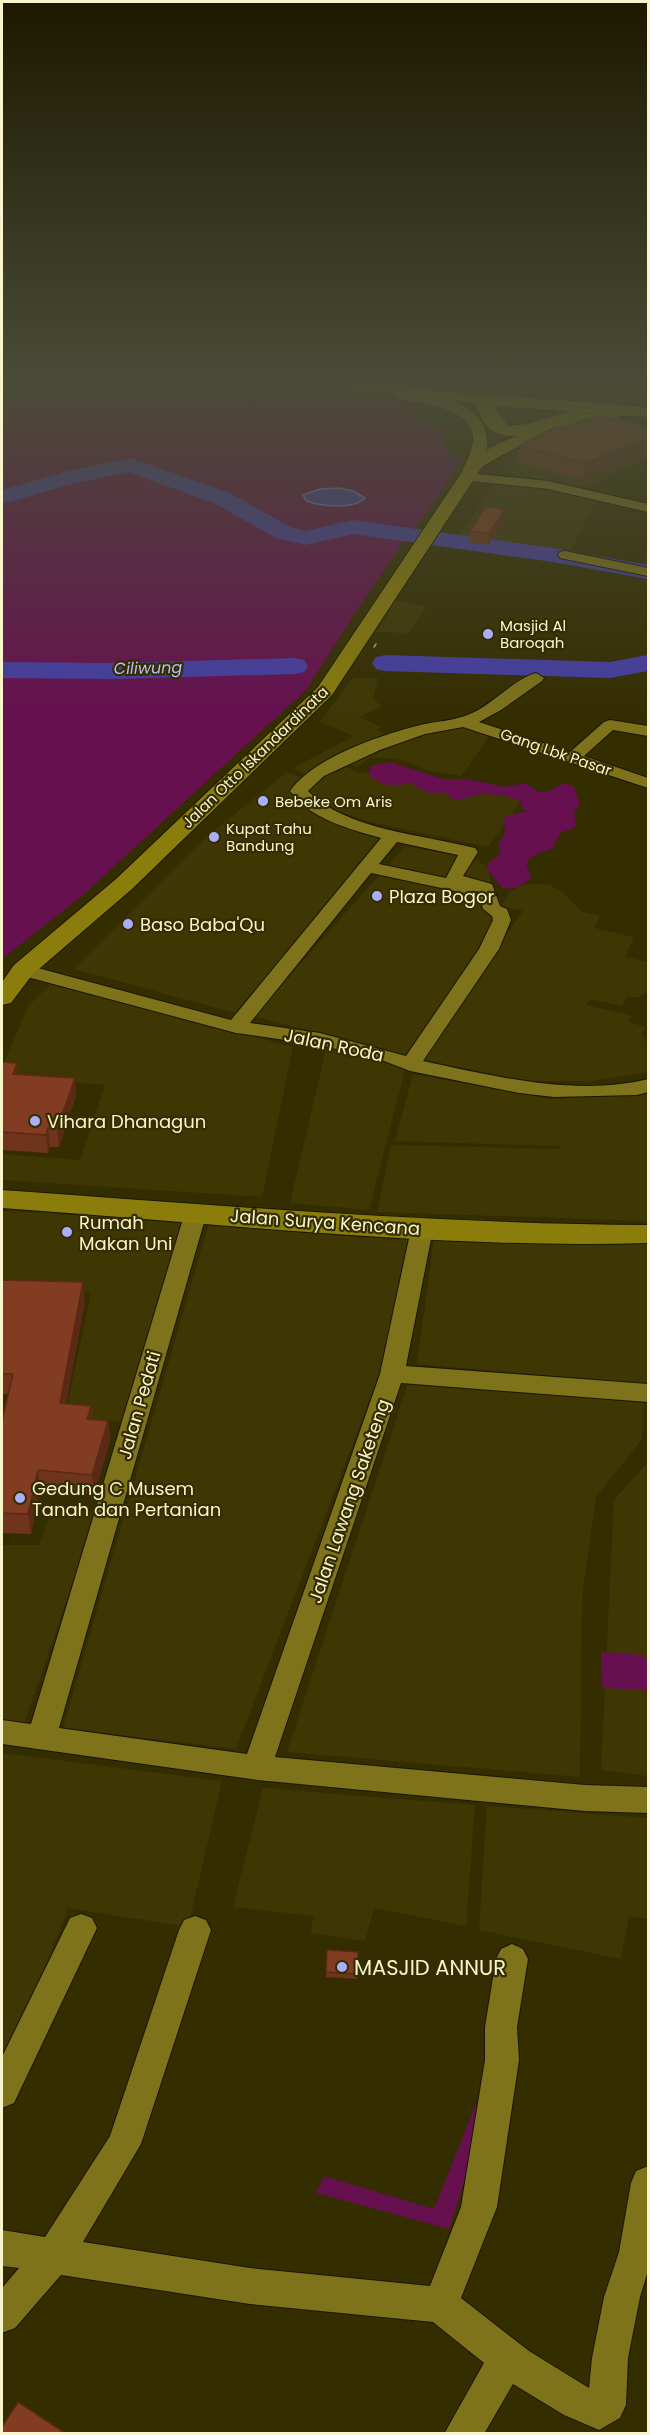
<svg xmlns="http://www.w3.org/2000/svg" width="650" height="2435" font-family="Poppins,sans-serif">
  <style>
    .built { fill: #3e3704 }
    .green { fill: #661050 }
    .water { fill: #463da8; stroke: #7c74b3; stroke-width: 1.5 }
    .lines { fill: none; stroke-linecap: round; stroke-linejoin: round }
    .river { fill: #463da8; fill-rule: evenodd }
    .minor-casing { stroke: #191600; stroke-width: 2 }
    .major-casing { stroke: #191600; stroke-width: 2 }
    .highway-casing { stroke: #191600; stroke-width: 1 }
    .minor { fill: #7e721b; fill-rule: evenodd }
    .major { fill: #8b7d0b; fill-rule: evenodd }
    .highway { fill: #938401; fill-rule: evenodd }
    .tram { stroke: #b6b187; stroke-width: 1.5 }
    .wall { fill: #6f341c }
    .shaded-wall { fill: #5a2a17 }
    .building { fill: #813c21; stroke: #5a2a17; stroke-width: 1.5 }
    .poi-dot { fill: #abaffb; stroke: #342d00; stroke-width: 2 }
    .labels { text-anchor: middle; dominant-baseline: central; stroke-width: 4.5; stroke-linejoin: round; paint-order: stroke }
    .far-poi-label { font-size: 15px; fill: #f9f4cc; stroke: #342d00; text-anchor: start }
    .far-street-label { font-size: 15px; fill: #f9f4cc; stroke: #342d00 }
    .far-water-label { font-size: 16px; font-style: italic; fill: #babef5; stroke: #342d00 }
    .poi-label { font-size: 18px; fill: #f9f4cc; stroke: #342d00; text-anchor: start }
    .street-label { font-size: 18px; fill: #f9f4cc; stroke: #342d00 }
    .near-poi-label { font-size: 21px; fill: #f9f4cc; stroke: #342d00; text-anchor: start }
  </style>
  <rect width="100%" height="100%" fill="#342d00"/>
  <!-- built -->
  <g class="built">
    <polygon points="390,380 648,380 648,406 545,395 496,397 396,384 399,381"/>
    <polygon points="612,422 648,424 648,457 588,487 500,472 521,451"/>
    <polygon points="494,484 528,486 597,500 569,553 454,541 475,512 558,522 476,511"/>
    <polygon points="395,600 426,606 409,633 376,632"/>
    <polygon points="353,678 378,678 373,699 382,706 360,717 381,727 376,730 392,738 309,778 293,768 354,736 320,722"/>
    <polygon points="470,725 493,731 461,776 430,771 403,760 385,758 370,758 357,767 344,762 411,738"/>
    <polygon points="341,764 356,772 523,798 488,847 370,822 330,808 306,793 317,778"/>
    <polygon points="287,772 303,778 289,790 327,814 386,835 235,1013 74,969 206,837"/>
    <polygon points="405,846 478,860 489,869 490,883 487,911 505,915 407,1057 254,1016"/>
    <polygon points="534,884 549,885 563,892 581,911 600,916 594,928 634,937 625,957 648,962 648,994 645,993 640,997 626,997 622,1006 591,999 586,1005 632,1016 628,1022 646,1027 641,1034 648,1042 648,1072 593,1081 525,1081 421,1059 523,911 501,906 510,892 520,886"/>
    <polygon points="51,984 293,1047 262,1197 2,1180 2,1154 80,1160 105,1085 2,1076 2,1069 28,1006"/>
    <polygon points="327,1045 406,1066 369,1210 290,1203"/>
    <polygon points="413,1074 550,1099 648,1093 648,1221 377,1212 391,1145 564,1149 557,1146 395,1141"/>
    <polygon points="2,1211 184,1221 122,1422 65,1416 91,1292 2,1292"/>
    <polygon points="209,1223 414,1238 402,1315 236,1749 63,1728"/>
    <polygon points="434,1239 576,1244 648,1242 648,1384 417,1364"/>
    <polygon points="410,1377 644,1401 642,1439 596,1497 582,1597 580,1777 287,1752"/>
    <polygon points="648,1462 648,1776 601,1770 614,1500"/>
    <polygon points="53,1507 97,1512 24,1724 2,1721 2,1545 39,1545"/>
    <polygon points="2,1753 222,1781 188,1927 68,1908 8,2061 2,2059"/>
    <polygon points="263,1788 475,1805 466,1926 374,1908 365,1941 310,1933 314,1916 233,1907"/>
    <polygon points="487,1806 648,1818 648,1919 629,1916 621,1959 479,1930"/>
  </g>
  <!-- green -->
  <g class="green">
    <polygon points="2,380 272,380 423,405 414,415 440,428 448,456 462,458 438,497 402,544 357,610 306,690 82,896 2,959"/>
    <polygon points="390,380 543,380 539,386 526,385 519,388 521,396 496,397 396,384 399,381"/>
    <path d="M390 762 443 779H467L505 787 525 783C532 786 536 792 542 792 556 793 557 778 574 787L580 805 574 812 576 827 560 833 553 848C543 853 532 853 526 864L531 876C525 886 514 890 502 888L487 869V864L500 854 499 842 506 831 503 819 507 816 527 811 522 809 521 802C510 795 484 792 472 796 465 798 460 801 453 800 441 787 442 795 429 793 423 792 416 785 410 783 394 787 379 787 368 773L371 766Z"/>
    <polygon points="601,1652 643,1655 648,1661 648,1690 602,1688"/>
    <polygon points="478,2099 467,2173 449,2229 316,2193 324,2176 434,2209"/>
  </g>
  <!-- water -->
  <path class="water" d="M340 488 353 491 365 498C354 510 320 506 306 501L303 495 320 489Z"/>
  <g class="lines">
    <!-- river -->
    <g class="river">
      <polygon points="130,458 230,493 292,528 305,531 353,520 553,548 648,565 648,579 553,562 353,534 306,545 276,538 214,503 128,472 72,484 2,504 2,490 68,471"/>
      <polygon points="385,655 610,662 648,655 648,671 610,678 385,671 376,669 372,663 376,657"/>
      <polygon points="295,658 304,660 308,666 304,672 295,674 113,679 2,678 2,662 113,663"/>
    </g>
    <!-- minor casing -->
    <g class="minor-casing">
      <g id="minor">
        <polygon points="467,473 548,481 648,504 648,512 548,489 462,480 460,477 462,474"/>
        <polygon points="565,551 648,568 648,576 560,558 558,555 560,552"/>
        <path d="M536 673 544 678 542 681 501 710 479 722 570 752 604 722 610 720 648 726V736L613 730 584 756 648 778V788L463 727 425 734 380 750 324 776 308 791C346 830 424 835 475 848L478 852 463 876 492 884 500 906 507 909 511 920 499 949 423 1061C494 1076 576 1097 648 1079V1092L637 1095 554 1097 519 1093 410 1071 384 1061 320 1045 236 1033 16 974 13 970 16 966 23 964 231 1020 381 838C349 829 310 819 290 791 314 757 381 735 420 725 437 721 454 721 470 714 492 705 514 679 536 673ZM397 842 458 855 446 878 379 864ZM371 873 469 894 478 891 483 909 492 916 493 920 479 949 406 1056 320 1033 250 1023Z"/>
        <polygon points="196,1205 204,1207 207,1212 59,1728 247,1754 380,1374 411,1229 414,1224 422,1222 430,1224 433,1229 406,1366 648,1384 648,1402 401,1383 275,1757 585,1785 648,1787 648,1813 585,1811 257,1780 2,1744 2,1720 31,1724 185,1212 188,1207"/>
        <polygon points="81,1914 92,1918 97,1928 14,2103 2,2108 2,2057 70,1918"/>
        <polygon points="195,1916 206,1920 211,1930 141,2144 83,2242 250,2268 430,2286 461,2207 485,2060 485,2027 496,1959 501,1949 512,1944 523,1949 528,1959 517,2027 519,2060 497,2207 461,2298 529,2351 589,2388 592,2358 604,2297 619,2252 631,2183 636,2171 648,2166 648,2271 640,2297 628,2358 626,2405 620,2418 599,2430 564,2415 513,2384 484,2434 444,2434 484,2363 433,2322 250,2304 61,2275 15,2328 2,2333 2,2288 19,2268 2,2266 2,2230 45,2237 110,2136 179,1930 184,1920"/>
      </g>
    </g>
    <!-- major casing -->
    <g class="major-casing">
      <g id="major">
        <path d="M401 390C438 397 492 400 487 450 506 438 605 399 621 417L619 420C608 423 597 423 586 424 549 430 513 448 482 467L332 695 132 889 32 975 11 1003 2 1005V982L14 965 116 879 318 687 462 472C466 461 474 449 473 436 470 406 417 404 396 398L393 395 396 392Z"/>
        <path d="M2 1190C217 1205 432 1224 648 1225V1243C433 1249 217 1223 2 1208Z"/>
      </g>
    </g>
    <!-- highway casing -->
    <g class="highway-casing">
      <path id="highway" d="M314 380H361L451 392 648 407V417L585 413 587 415 584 419C549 429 488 459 476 404L323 385 317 384ZM493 406 571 411 528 424 508 426Z"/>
    </g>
    <!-- minor -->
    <use href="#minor" class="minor"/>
    <!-- major -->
    <use href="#major" class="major"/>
    <!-- highway -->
    <use href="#highway" class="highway"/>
    <!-- tram -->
    <polyline class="tram" points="374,647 376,644"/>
  </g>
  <!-- wall -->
  <g class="wall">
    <polygon points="598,416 583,480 518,463 519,446 562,428"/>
    <polygon points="505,509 505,521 488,545 469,542 470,531"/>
    <polygon points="2,1062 19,1075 76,1096 59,1147 50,1147 48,1153 2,1150"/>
    <polygon points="2,1280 85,1302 66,1403 91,1406 93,1420 108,1421 110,1441 94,1495 40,1490 31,1534 2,1533 2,1421 8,1394 2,1394"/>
    <polygon points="327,1950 358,1952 357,1979 326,1977"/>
  </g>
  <!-- shaded-wall -->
  <g class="shaded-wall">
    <polygon points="648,438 648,454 583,480 584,463"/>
    <polygon points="505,509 505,521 488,545 489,533"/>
    <polygon points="17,1063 19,1081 13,1074"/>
    <polygon points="75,1078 76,1096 59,1147 57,1129"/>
    <polygon points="48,1128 50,1147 48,1153 46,1135"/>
    <polygon points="83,1282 85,1302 62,1423 60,1403"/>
    <polygon points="91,1406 93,1426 87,1419"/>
    <polygon points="108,1421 110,1441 94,1495 92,1475"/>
    <polygon points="38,1470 40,1490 31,1534 28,1514"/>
  </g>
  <!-- building -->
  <g class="building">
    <polygon points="598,416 609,419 616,417 648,428 648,438 584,463 519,446 555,427 562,428"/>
    <polygon points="486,507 505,509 489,533 470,531"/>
    <polygon points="2,1062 17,1063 13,1074 75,1078 57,1129 48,1128 46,1135 2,1132"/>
    <polygon points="2,1280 83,1282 60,1403 91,1406 87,1419 108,1421 92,1475 38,1470 28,1514 2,1513 2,1421 13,1374 2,1374"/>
    <polygon points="327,1950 358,1952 357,1974 326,1972"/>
    <polygon points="18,2402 65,2433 2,2433 2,2427"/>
  </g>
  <!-- sky -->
  <linearGradient id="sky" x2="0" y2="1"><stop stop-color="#1d1900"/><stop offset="0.53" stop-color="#4a4c37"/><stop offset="1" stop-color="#4a4c37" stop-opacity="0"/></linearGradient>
  <rect width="650" height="721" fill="url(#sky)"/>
  <!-- markers -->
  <g class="poi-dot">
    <circle cx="488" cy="634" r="6"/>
    <circle cx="263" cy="801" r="6"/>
    <circle cx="214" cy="837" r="6"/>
    <circle cx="377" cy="896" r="6"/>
    <circle cx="128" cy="924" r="6"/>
    <circle cx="35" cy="1121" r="6"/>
    <circle cx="67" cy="1232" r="6"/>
    <circle cx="20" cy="1498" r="6"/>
    <circle cx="342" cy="1967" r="6"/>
  </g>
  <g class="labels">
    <!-- far-poi labels -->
    <g class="far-poi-label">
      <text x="500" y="625">Masjid Al<tspan x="500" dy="17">Baroqah</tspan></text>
      <text x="275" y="801">Bebeke Om Aris</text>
      <text x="226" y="828">Kupat Tahu<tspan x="226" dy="17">Bandung</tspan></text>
    </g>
    <!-- far-street labels -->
    <g class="far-street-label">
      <text transform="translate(556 752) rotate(19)">Gang Lbk Pasar</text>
      <text transform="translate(255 757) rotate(-44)">Jalan Otto Iskandardinata</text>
    </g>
    <!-- far-water labels -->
    <g class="far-water-label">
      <text transform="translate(148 668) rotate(-1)">Ciliwung</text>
    </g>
    <!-- poi labels -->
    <g class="poi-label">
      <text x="389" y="896">Plaza Bogor</text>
      <text x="140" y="924">Baso Baba'Qu</text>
      <text x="47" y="1121">Vihara Dhanagun</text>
      <text x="79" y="1222">Rumah<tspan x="79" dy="21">Makan Uni</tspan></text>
      <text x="32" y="1488">Gedung C Musem<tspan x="32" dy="21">Tanah dan Pertanian</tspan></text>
    </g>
    <!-- street labels -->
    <g class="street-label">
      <text transform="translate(334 1045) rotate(12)">Jalan Roda</text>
      <text transform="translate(325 1222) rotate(4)">Jalan Surya Kencana</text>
      <text transform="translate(139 1405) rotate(-74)">Jalan Pedati</text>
      <text transform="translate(349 1501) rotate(-71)">Jalan Lawang Saketeng</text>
    </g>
    <!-- near-poi labels -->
    <g class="near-poi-label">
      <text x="354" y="1967">MASJID ANNUR</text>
    </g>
  </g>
  <!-- border -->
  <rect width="650" height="2435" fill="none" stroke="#f9f4cc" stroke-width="6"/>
</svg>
